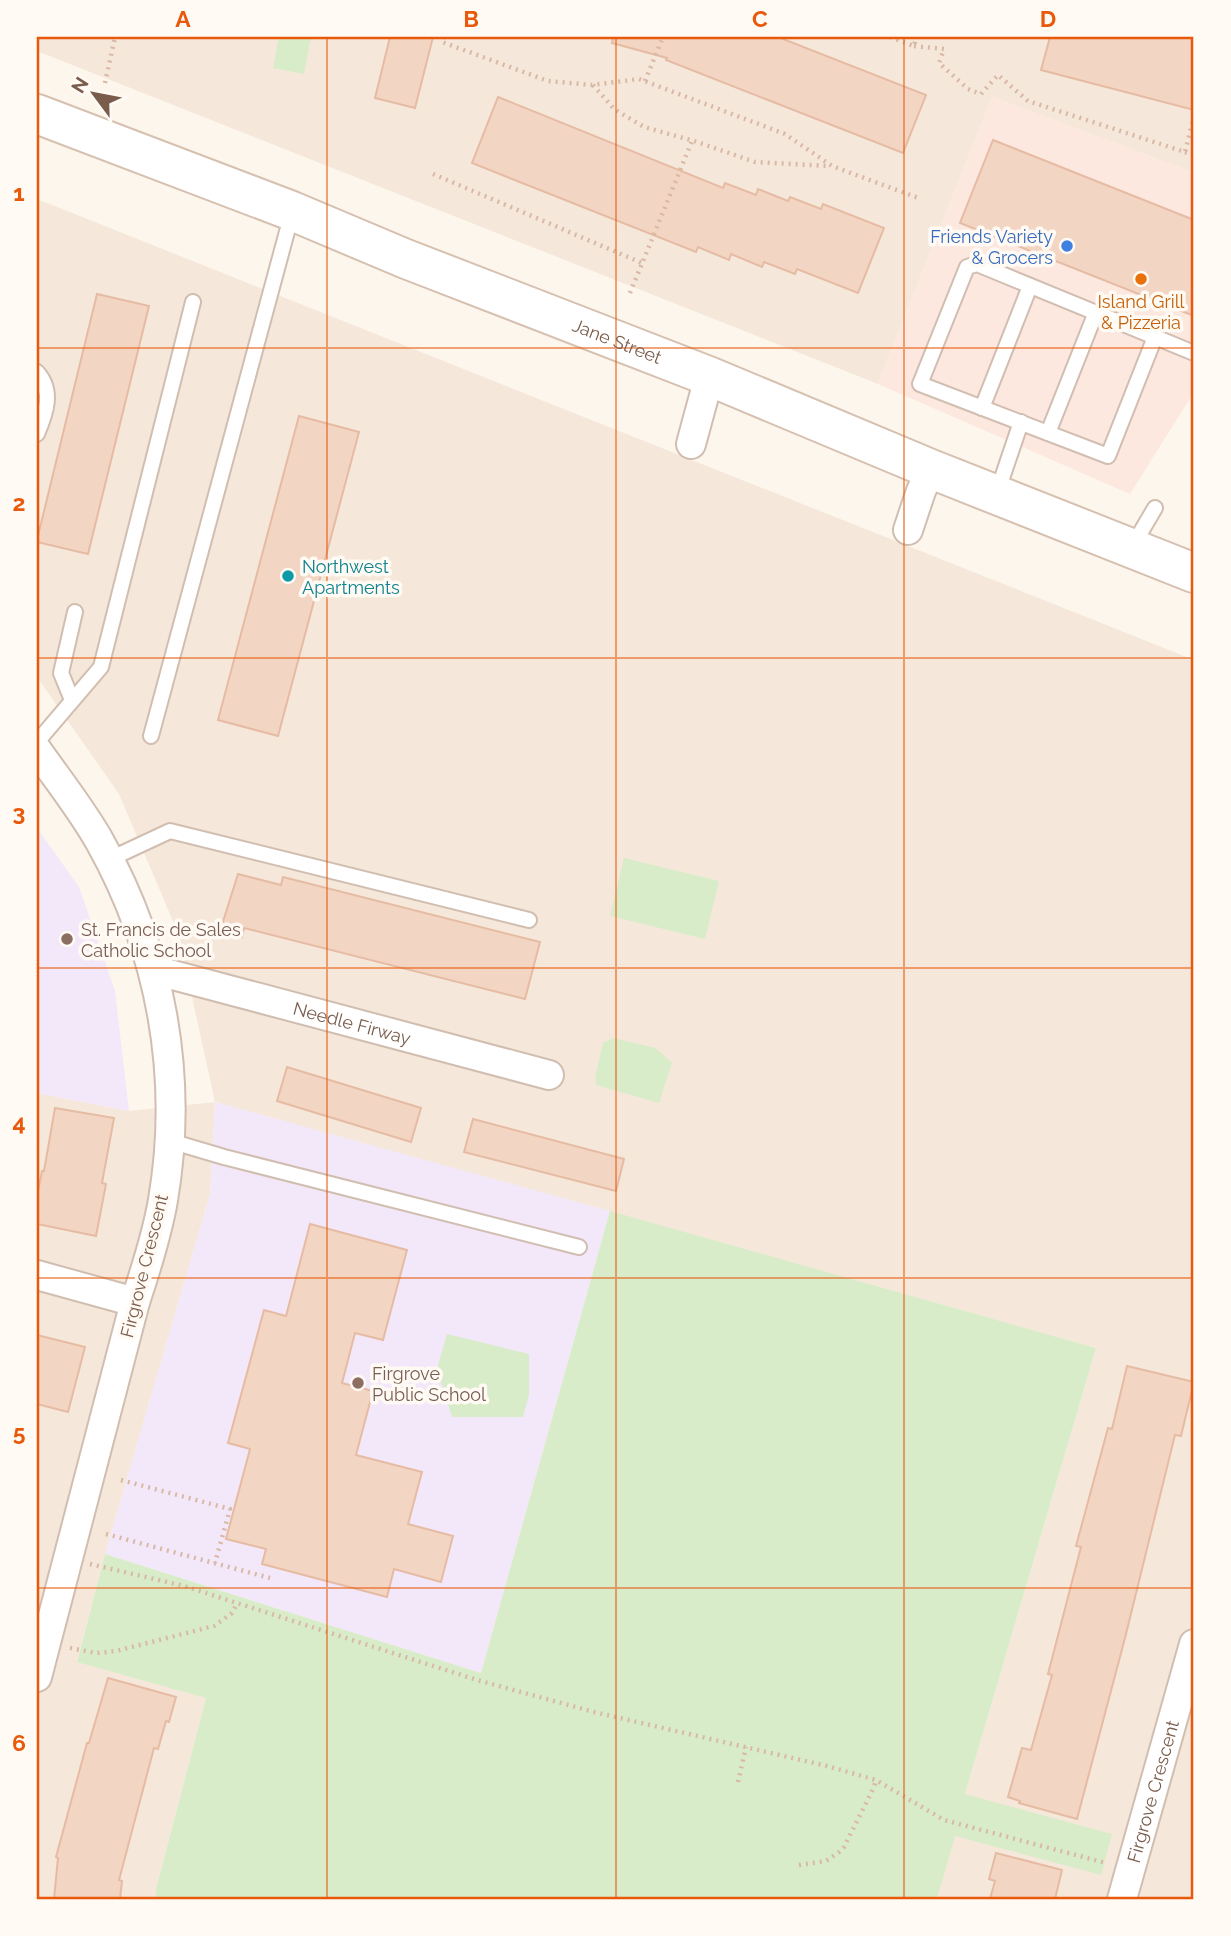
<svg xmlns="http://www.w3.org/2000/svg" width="1231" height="1936" font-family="Raleway,sans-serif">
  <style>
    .residential { fill: #f5e8da }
    .commercial { fill: #fde8e0 }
    .education { fill: #f3e8fa }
    .green { fill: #d8ecc9 }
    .building { fill: #f3d5c3; stroke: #e6bba3; stroke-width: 2 }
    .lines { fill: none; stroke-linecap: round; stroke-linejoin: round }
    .lane-casing { stroke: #d1beb0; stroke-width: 18 }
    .street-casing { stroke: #d1beb0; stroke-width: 32 }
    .secondary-casing { stroke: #d6c0b0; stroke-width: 42 }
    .path { stroke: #d9b8a5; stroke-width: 4.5; stroke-dasharray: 2 5; stroke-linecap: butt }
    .lane { stroke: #fff; stroke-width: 14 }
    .street { stroke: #fff; stroke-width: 28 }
    .secondary { stroke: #fff; stroke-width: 38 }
    .grid { fill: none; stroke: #e8590c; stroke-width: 2; stroke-opacity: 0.55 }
    .shop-dot { fill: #3f7fe0; stroke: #fffaf3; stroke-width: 2.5 }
    .food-dot { fill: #e8710a; stroke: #fffaf3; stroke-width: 2.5 }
    .culture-dot { fill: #0f9aa8; stroke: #fffaf3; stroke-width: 2.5 }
    .education-dot { fill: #8d6e63; stroke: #fffaf3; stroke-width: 2.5 }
    .labels { text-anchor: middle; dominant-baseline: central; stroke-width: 7; stroke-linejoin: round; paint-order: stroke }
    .shop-label { font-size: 18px; fill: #366cbe; stroke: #fffaf3; text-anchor: end }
    .food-label { font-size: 18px; fill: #c56008; stroke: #fffaf3 }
    .street-label { font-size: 18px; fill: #7a5c4d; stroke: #fffaf3 }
    .culture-label { font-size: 18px; fill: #0d838f; stroke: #fffaf3; text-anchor: start }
    .education-label { font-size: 18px; fill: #785e54; stroke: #fffaf3; text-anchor: start }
    .neatline { fill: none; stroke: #e8590c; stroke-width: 2.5 }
    .grid-label { font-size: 23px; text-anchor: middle; font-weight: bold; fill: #e8590c }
  </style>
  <rect width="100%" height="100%" fill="#fdf6ec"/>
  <!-- residential -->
  <g class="residential">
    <polygon points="37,37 1194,37 1194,173 992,97 878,384 37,51"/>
    <polygon points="37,199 1194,660 1194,1899 937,1899 965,1794 1096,1348 215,1102 210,1194 105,1554 77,1661 206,1698 156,1889 156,1899 37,1899 37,1093 129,1111 215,1102 178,933 119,794 37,677"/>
  </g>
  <!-- commercial -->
  <polygon class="commercial" points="992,97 1194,173 1194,392 1130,494 878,384"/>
  <!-- education -->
  <g class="education">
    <polygon points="37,828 79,887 115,991 129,1111 37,1093"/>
    <polygon points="215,1102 610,1211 481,1673 105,1554 210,1194"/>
  </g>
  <!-- green -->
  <g class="green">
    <polygon points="279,37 311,37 304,74 273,68"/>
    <polygon points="624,858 719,881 705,939 610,916"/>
    <polygon points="613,1038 656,1048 672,1063 659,1103 596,1085 595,1077 603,1043"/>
    <polygon points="610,1211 1096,1348 965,1794 1112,1834 1101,1875 955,1836 937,1899 156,1899 156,1889 206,1698 77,1662 105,1554 481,1673"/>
    <polygon points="447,1334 529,1354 529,1395 523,1417 452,1417 437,1369"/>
  </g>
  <!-- building -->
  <g class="building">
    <polygon points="390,37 433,37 415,108 375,98"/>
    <polygon points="613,37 778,37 926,95 903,153 666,60 667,58 612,43"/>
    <polygon points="1050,37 1194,37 1194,110 1041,70"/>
    <polygon points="498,97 723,188 725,183 756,195 758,189 788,201 790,197 821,209 823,204 884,228 858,293 797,269 795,274 764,262 762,267 731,254 729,260 698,247 696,252 472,163"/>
    <polygon points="993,140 1194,220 1194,316 960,223"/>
    <polygon points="97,294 149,306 88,554 37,542 37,540"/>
    <polygon points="299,416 359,432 278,736 218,720"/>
    <polygon points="238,874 281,885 283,877 540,942 525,999 244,928 242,937 220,931"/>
    <polygon points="287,1067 421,1108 411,1142 277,1101"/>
    <polygon points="55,1108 114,1118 102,1183 106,1184 96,1236 37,1224 37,1196 42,1171 44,1171"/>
    <polygon points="473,1119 624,1159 616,1191 464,1152"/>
    <polygon points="310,1224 407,1250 383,1340 355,1333 342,1383 373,1391 356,1455 422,1472 408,1524 453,1536 441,1582 394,1569 387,1597 262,1564 266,1549 226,1539 250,1449 228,1443 264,1310 286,1316"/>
    <polygon points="37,1335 85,1347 68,1412 37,1404"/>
    <polygon points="1127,1366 1194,1382 1181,1436 1175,1435 1125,1638 1077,1819 1019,1803 1020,1801 1008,1797 1022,1748 1031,1750 1052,1675 1048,1674 1081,1547 1076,1546 1108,1428 1112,1429"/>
    <polygon points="108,1678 176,1697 169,1722 166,1721 158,1749 154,1748 119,1880 122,1881 120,1899 54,1899 58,1858 56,1857 87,1743 89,1743"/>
    <polygon points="996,1853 1062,1870 1055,1899 990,1899 995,1881 989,1879"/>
  </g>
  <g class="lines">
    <!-- lane casing -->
    <g class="lane-casing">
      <g id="lane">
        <polyline points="1155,337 1108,456 920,384 967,267 977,264 1194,353"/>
        <path d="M37 372C54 391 46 413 37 434"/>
        <polyline points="982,408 1030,286"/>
        <polyline points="1048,433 1096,312"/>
        <polyline points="997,493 1021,422"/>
        <polyline points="1132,547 1155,508"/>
        <polyline points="72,700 61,673 75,612"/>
        <polyline points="151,736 292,213"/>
        <polyline points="37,742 101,667 193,302"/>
        <polyline points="110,859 170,831 529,920"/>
        <polyline points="170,1141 224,1157 579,1247"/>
      </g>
    </g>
    <!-- street casing -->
    <g class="street-casing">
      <g id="street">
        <polyline points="691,444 707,385 711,377"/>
        <polyline points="908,530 921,491 931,469"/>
        <path d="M37 750C58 780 82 810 100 842 161 951 184 1076 163 1200 157 1235 146 1269 135 1302L37 1677"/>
        <path id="s1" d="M154 970 549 1075"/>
        <polyline points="37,1275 135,1302"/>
        <path id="s2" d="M1122 1899 1194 1644"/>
      </g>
    </g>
    <!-- secondary casing -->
    <g class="secondary-casing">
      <g id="secondary">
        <path id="s3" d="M37 114 292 211 406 259 711 377 931 469 1194 573"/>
      </g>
    </g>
    <!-- path -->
    <g class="path">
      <polyline points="444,37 442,42 548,81 592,85 639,79 785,134 832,166 921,199"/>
      <polyline points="890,37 914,46 916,37"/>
      <polyline points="914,46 944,49 939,63 968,89 981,94 998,75 1028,101 1185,152 1194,116"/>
      <polyline points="645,81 663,37"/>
      <polyline points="105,83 115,37"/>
      <polyline points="593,85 614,109 644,127 694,141 755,162 829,166"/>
      <polyline points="1185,152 1194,155"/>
      <polyline points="433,174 642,263"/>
      <polyline points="630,293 692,141"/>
      <polyline points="121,1480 230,1509 215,1563"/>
      <polyline points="106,1534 270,1578"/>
      <polyline points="90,1564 184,1586 477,1680 594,1712 827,1766 876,1780 944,1820 1106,1863"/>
      <polyline points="70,1648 96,1653 116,1651 214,1626 232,1613 237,1603"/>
      <polyline points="738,1782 746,1747"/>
      <polyline points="799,1865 826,1861 839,1852 844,1847 874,1787 876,1780"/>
    </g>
    <!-- lane -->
    <use href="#lane" class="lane"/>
    <!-- street -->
    <use href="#street" class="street"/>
    <!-- secondary -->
    <use href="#secondary" class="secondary"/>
  </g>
  <!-- grid -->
  <path class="grid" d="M327 37V1899M616 37V1899M904 37V1899M37 348H1194M37 658H1194M37 968H1194M37 1278H1194M37 1588H1194"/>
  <!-- markers -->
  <circle class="shop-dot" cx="1067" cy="246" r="7"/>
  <circle class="food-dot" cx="1141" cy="279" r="7"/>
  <circle class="culture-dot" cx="288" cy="576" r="7"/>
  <g class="education-dot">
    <circle cx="67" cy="939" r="7"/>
    <circle cx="358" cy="1383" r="7"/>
  </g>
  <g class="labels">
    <!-- shop labels -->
    <g class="shop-label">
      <text x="1053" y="236">Friends Variety<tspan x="1053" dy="21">&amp; Grocers</tspan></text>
    </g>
    <!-- food labels -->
    <g class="food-label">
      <text x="1141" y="301">Island Grill<tspan x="1141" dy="21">&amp; Pizzeria</tspan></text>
    </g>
    <!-- street labels -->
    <g class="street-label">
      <text stroke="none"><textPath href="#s3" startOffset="623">Jane Street</textPath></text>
      <text stroke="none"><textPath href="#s1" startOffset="205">Needle Firway</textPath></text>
      <text transform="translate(144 1266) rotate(-76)">Firgrove Crescent</text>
      <text stroke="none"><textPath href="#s2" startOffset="112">Firgrove Crescent</textPath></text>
    </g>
    <!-- culture labels -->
    <g class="culture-label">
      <text x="302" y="566">Northwest<tspan x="302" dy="21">Apartments</tspan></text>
    </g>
    <!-- education labels -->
    <g class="education-label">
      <text x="81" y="929">St. Francis de Sales<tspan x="81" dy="21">Catholic School</tspan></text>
      <text x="372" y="1373">Firgrove<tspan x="372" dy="21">Public School</tspan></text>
    </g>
  </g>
  <!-- border -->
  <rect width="1231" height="1936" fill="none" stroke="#fffaf3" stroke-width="77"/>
  <!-- north arrow -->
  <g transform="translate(94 94) rotate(302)" stroke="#fffaf3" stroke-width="5" paint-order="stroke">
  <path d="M0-5L12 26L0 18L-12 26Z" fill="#7a5c4d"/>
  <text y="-10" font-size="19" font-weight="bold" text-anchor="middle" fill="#7a5c4d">N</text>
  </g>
  <rect x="38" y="38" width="1154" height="1860" class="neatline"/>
  <g class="grid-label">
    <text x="183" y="27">A</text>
    <text x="471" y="27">B</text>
    <text x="760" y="27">C</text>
    <text x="1048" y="27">D</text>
    <text x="19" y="201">1</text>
    <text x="19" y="511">2</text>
    <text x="19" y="821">3</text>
    <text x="19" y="1131">4</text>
    <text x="19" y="1441">5</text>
    <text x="19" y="1751">6</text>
  </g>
</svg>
